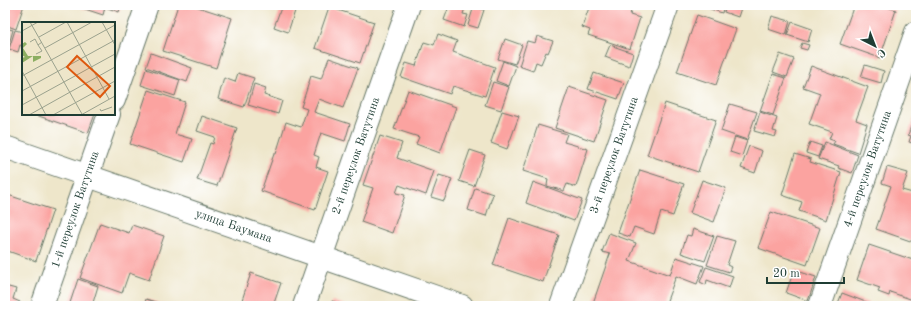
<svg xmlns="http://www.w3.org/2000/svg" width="921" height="311" font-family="'Old Standard TT',serif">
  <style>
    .building { fill: #fba3a0 }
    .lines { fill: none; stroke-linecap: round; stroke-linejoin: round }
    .street-casing { stroke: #677868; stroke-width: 24 }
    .street { stroke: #fff; stroke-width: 22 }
    .labels { text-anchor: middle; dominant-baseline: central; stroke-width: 3.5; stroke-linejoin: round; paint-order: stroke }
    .street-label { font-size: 12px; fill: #1f3d34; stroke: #fff }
    .inset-road { fill: none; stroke: #9ba28e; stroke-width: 1 }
    .view { fill: #de580e; fill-opacity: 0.15; stroke: #de580e; stroke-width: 2 }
    .inset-edge { fill: none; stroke: #1f3d34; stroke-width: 2 }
  </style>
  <rect width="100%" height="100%" fill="#fff"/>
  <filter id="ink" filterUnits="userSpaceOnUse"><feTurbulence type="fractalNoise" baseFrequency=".025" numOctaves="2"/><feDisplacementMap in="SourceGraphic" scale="8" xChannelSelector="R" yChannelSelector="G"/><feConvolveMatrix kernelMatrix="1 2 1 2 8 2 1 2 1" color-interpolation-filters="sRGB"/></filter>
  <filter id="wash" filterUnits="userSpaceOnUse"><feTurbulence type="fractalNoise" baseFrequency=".012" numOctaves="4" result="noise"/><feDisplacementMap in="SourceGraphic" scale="16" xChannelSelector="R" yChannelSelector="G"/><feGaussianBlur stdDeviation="0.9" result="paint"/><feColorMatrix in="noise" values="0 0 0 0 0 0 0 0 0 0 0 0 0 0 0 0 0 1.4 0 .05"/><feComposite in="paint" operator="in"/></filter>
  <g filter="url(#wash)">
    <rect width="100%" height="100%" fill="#eee6ca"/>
    <g id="blocks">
      <!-- building -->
      <g class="building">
        <polygon points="5,5 24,5 16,29 5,25"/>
        <polygon points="80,5 121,5 119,12 105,7 103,15 79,7"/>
        <polygon points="178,5 192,5 232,18 216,68 163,51"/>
        <polygon points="282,5 297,5 288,32 274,27"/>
        <polygon points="439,5 466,5 463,14 468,15 464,27 444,20 448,9"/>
        <polygon points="590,5 620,5 619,7 631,11 630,15 640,18 630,49 588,35 590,30 582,27"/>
        <polygon points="699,5 724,5 722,13"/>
        <polygon points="726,5 742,5 738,17 724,12"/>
        <polygon points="854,5 881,5 896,10 880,58 840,44"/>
        <polygon points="474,6 484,10 478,28 468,25"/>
        <polygon points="329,7 374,22 360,63 315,48"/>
        <polygon points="697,15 736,29 716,85 677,72"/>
        <polygon points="772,16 790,21 786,35 768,29"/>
        <polygon points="792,22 812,29 808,42 787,35"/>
        <polygon points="5,28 13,30 8,47 5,46"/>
        <polygon points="15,30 23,32 23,46 20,45 18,52 9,49"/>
        <polygon points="438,34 457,41 453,52 495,67 485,96 453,86 450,94 401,77 406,63 416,66 424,42 434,45"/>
        <polygon points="537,36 553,41 548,53 546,52 541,64 536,62 533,71 519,66 527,41 535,43"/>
        <polygon points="505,39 522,45 515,64 498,59"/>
        <polygon points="802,43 809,45 807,50 800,48"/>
        <polygon points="610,45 633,53 629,66 605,57"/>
        <polygon points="151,53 192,68 187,82 146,67"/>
        <polygon points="780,54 794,59 787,77 773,72"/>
        <polygon points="329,58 358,68 343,108 319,99 314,112 350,124 345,141 321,133 314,155 319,157 316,167 328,171 315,210 261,191 274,154 276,154 286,122 301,127 307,109 301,107 311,76 321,79"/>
        <polygon points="503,61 516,66 509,86 496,81"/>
        <polygon points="865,65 884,71 881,83 861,77"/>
        <polygon points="811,66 868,87 856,120 867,124 858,153 833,144 835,141 829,139 832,132 809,124 820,93 803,87"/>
        <polygon points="146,69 180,80 175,96 141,85"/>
        <polygon points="238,73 254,78 244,107 218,99 224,78 235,82"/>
        <polygon points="594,73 624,83 618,99 588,89"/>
        <polygon points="773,74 786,78 773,115 760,111"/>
        <polygon points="493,82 509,87 501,110 485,105"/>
        <polygon points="254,84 266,88 264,95 282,101 278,114 248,105"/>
        <polygon points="569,87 608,100 594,141 555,128"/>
        <polygon points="148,90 185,102 175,134 192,139 184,162 130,144"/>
        <polygon points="408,90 456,107 440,153 416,144 419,137 394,129"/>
        <polygon points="665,103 716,120 698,172 647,155"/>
        <polygon points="730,104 757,112 747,140 721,131"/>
        <polygon points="502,111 519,116 507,149 491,143"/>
        <polygon points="760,112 777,118 773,131 777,132 775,137 754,131"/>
        <polygon points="916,113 916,144 909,142 911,136 908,135"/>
        <polygon points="33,114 95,114 88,133"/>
        <polygon points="202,116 237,128 217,186 197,180 210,143 213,144 215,137 197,131"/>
        <polygon points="538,125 567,134 564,142 588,149 576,187 567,184 564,191 547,186 548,179 523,171"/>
        <polygon points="380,136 402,143 397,158 434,171 426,195 399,185 396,193 405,195 392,233 361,222 373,188 363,185"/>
        <polygon points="735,137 747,141 742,156 730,152"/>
        <polygon points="810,142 822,146 818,157 806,153"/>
        <polygon points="825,142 858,155 852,173 838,168 839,166 818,159"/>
        <polygon points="749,146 762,151 755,173 741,168"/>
        <polygon points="470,150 485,155 474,186 459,181"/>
        <polygon points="795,154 811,159 810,162 841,172 826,220 799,211 802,202 782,195"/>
        <polygon points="887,167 908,173 902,190 916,194 916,243 876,229 891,186 882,183"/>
        <polygon points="640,170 684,184 673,216 661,212 654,234 634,227 630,237 618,233"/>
        <polygon points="439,175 452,179 444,201 431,197"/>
        <polygon points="702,180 726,188 714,222 690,213"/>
        <polygon points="533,182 582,200 574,221 526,203"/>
        <polygon points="475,188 493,194 486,216 468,210"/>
        <polygon points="5,194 53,210 36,261 5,250"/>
        <polygon points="771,212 820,228 807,265 758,248"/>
        <polygon points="509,218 559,235 543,282 493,265"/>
        <polygon points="100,223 129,233 132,225 164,236 149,280 129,273 122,293 80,278"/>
        <polygon points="693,229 714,236 705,261 681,253 687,235 691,236"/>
        <polygon points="609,233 636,243 629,261 670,275 676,257 704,266 697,284 676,276 665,306 592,306 610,254 602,252"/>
        <polygon points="717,236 735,241 727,265 731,267 729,272 707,265"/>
        <polygon points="869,245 916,261 916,301 890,292 889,296 878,292 880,288 857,280"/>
        <polygon points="706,267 733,276 729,288 707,280 706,285 700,282"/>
        <polygon points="794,270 816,277 808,301 786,293"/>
        <polygon points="251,273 281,283 273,306 240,306"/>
        <polygon points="78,279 98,286 92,306 69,306"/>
        <polygon points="5,286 16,289 13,299 20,302 19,306 5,306"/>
        <polygon points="842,293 871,304 871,306 837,306"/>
        <polygon points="146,299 168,306 144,306"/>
        <polygon points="332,301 347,306 330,306"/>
      </g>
    </g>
  </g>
  <g filter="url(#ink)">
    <use href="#blocks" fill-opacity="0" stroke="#677868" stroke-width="1"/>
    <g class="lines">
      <!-- street casing -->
      <g class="street-casing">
        <g id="street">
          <polyline points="114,100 147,5"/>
          <path id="s1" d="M5 147 462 306"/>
          <path id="s2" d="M42 306 109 114"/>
          <path id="s3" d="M304 306 409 5"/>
          <path id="s4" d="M561 306 668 5"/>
          <path id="s5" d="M820 306 916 32"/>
        </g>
      </g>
      <!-- street -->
      <use href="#street" class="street"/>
    </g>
  </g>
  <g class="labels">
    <!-- street labels -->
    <g class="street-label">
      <text stroke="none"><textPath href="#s3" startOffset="159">2-й переулок Ватутина</textPath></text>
      <text stroke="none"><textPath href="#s4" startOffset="160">3-й переулок Ватутина</textPath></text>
      <text stroke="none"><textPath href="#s5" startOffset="145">4-й переулок Ватутина</textPath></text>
      <text stroke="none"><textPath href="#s2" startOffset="102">1-й переулок Ватутина</textPath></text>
      <text stroke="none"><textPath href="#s1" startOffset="242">улица Баумана</textPath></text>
    </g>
  </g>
  <!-- overview -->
  <g transform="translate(22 22)">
    <rect width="93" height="93" fill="#eee6ca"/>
    <path d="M3 20 5 22 1 26 6 34H19V36L11 40V34L0 41V36L3 35 0 33V22Z" fill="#8cae62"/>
    <path class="inset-road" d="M8 0 60 92M45 0 87 77M80 0 93 23M0 9 16 0M17 15 44 0M8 20 13 17 16 23M23 26 70 0M14 32 20 29 16 23 20 20M0 49 24 93M0 54 93 3M0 69 93 18M0 83 93 32M78 87 79 89 90 85M7 93 93 45M31 93 93 59M59 93 93 74"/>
    <path class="view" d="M55 34 88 64 78 75 45 45Z"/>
    <rect width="93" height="93" class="inset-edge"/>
  </g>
  <!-- margin -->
  <rect width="921" height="311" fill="none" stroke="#fff" stroke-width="20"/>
  <!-- north arrow -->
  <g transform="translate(875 46) rotate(138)" stroke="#ffffff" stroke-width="3" paint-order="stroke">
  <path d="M0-3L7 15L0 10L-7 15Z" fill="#1f3d34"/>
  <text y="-6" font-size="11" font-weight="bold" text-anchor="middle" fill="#1f3d34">С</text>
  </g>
  <!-- scale -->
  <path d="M767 277v6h77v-6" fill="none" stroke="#1f3d34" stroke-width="2"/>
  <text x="773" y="277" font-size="12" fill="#1f3d34" stroke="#ffffff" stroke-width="3" paint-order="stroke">20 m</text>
</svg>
